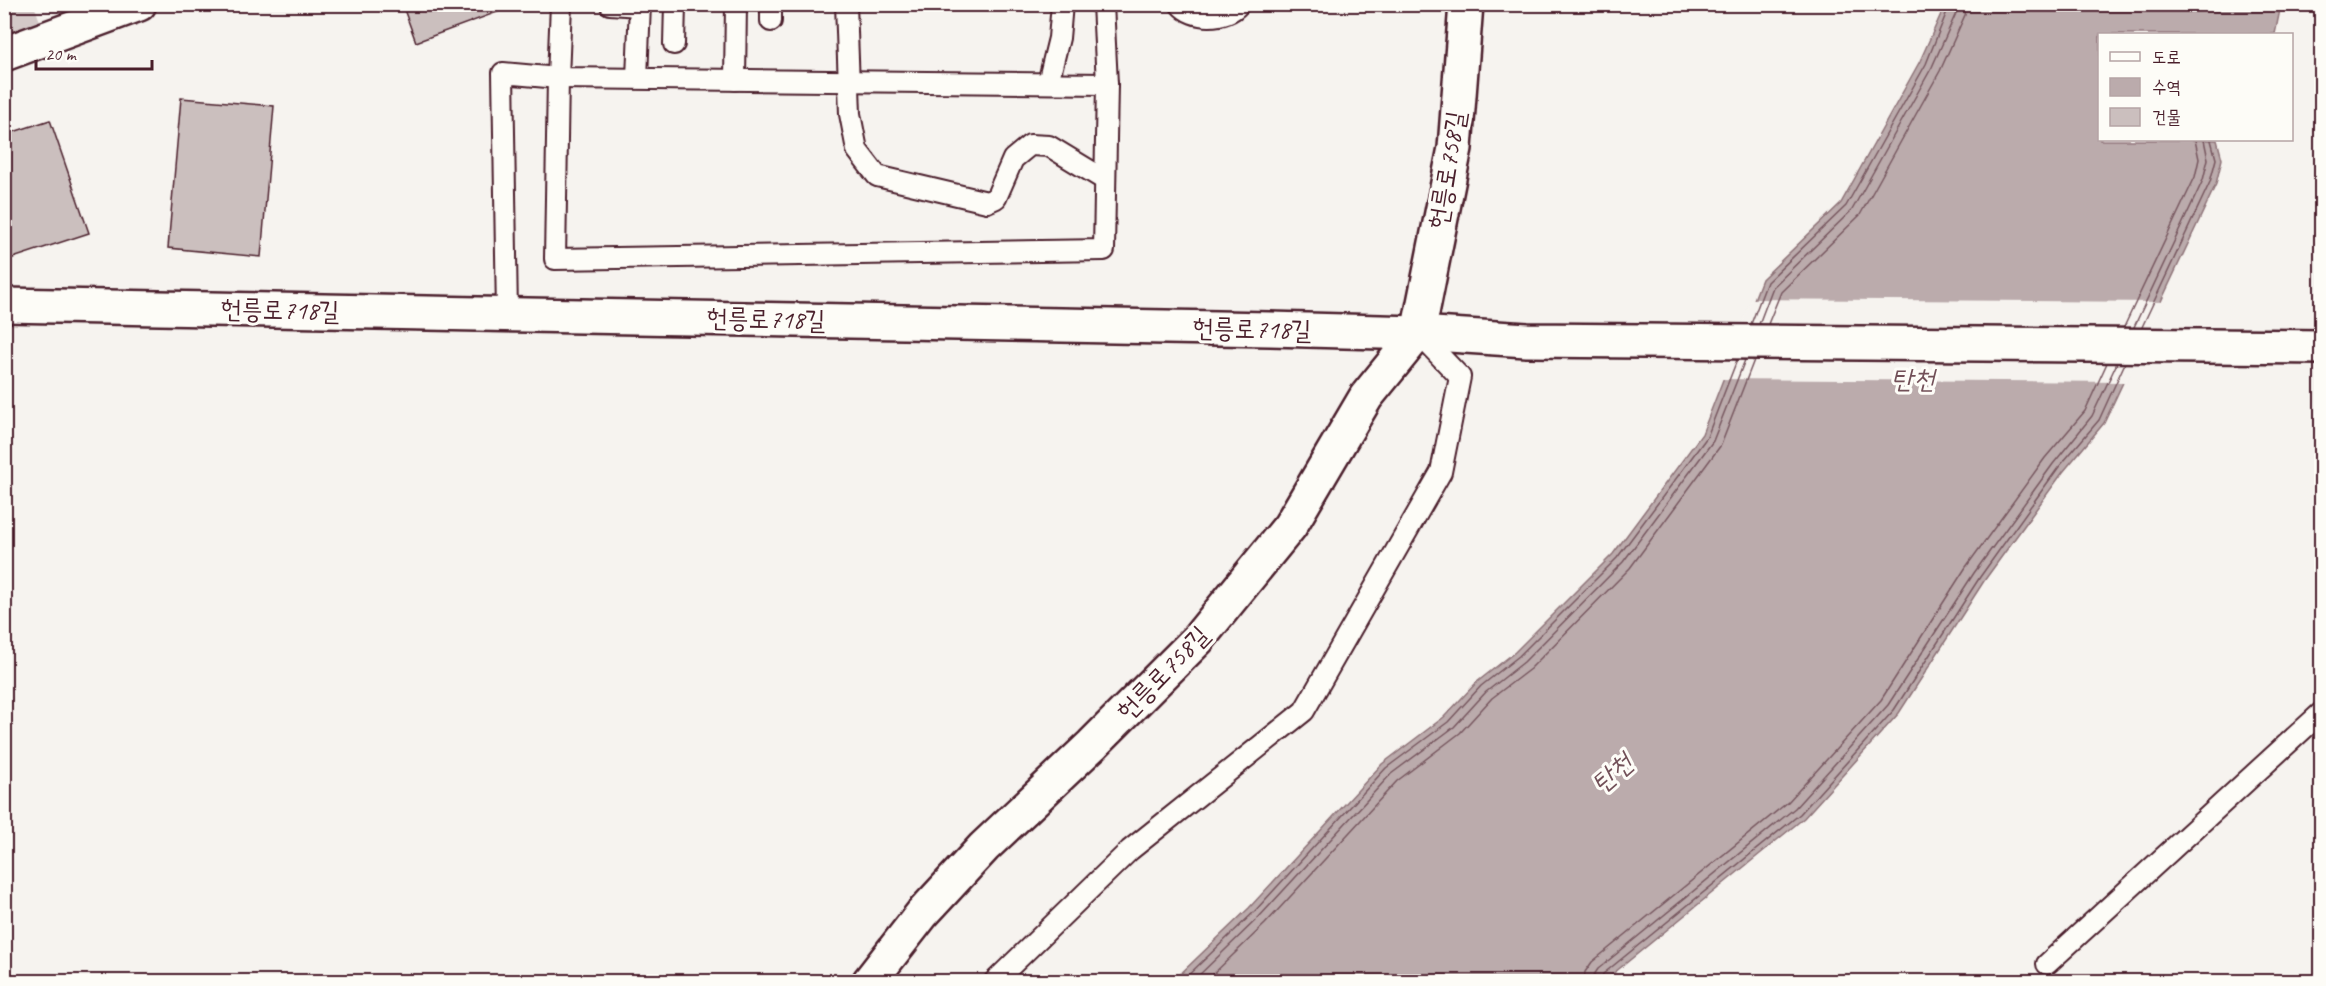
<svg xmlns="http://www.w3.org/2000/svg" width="2326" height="986" font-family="Caveat,'Poor Story',sans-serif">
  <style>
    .water { fill: #bbabac; stroke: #8e7378; stroke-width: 1.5 }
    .pier { fill: #f6f3ef }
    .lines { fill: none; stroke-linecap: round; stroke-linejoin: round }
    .shore { stroke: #77575f; stroke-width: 1.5 }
    .building { fill: #cbbfbe; stroke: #4a1f2b; stroke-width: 1.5 }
    .primary-tunnel { stroke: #d4c9c8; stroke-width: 33; stroke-dasharray: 33 16; stroke-linecap: butt }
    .service-casing { stroke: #4a1f2b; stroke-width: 24 }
    .minor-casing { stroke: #4a1f2b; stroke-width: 38 }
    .tertiary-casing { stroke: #4a1f2b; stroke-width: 38 }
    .primary-casing { stroke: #4a1f2b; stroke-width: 38 }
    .service { stroke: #fdfcf7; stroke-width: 20 }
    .minor { stroke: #fdfcf7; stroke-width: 33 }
    .tertiary { stroke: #fdfcf7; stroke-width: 33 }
    .primary { stroke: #fdfcf7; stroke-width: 33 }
    .labels { text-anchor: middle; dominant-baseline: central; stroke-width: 6; stroke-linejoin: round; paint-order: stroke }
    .street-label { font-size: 26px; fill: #4a1f2b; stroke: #fdfcf7 }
    .water-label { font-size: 27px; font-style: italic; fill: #725058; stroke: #fdfcf7 }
  </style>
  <rect width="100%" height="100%" fill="#f6f3ef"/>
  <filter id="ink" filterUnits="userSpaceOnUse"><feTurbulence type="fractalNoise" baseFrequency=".0167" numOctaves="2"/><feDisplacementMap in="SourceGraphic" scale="12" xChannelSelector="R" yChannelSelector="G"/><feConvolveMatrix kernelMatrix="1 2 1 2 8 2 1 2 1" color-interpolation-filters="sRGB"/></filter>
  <g filter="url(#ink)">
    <!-- water -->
    <polygon class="water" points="1945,5 2281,5 2275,34 2100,34 2100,140 2217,140 2222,159 2216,184 2104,423 2063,472 1984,581 1899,713 1804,818 1604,981 1172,982 1249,908 1382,764 1444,717 1477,682 1515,652 1613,554 1702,434 1762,279 1841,203 1920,61"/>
    <!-- pier -->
    <polygon class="pier" points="1751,299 2164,302 2126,382 1720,379"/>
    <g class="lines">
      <!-- shore -->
      <g class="shore">
        <polyline points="1751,324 1767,282 1846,206 1926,64 1950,4"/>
        <polyline points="1759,324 1773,287 1852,210 1932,67 1957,11 1958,4"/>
        <polyline points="1768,324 1781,292 1860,215 1940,71 1965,15 1967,4"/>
        <polyline points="2124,327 2195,177 2199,159 2195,140"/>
        <polyline points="2134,327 2203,180 2208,159 2204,140"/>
        <polyline points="2142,327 2210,182 2216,159 2211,140"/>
        <polyline points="1181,982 1254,912 1386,768 1448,722 1481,686 1519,656 1617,558 1707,437 1737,360"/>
        <polyline points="1192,982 1259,917 1391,774 1454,727 1486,692 1524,662 1623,562 1713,441 1745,360"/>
        <polyline points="1205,982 1265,924 1397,781 1460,733 1492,698 1530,669 1630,568 1721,445 1754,360"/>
        <polyline points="1584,982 1585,972 1592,962 1788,802 1881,700 1966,567 2045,458 2085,411 2107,363"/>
        <polyline points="1593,982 1594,975 1598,969 1795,808 1888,705 1974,573 2053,464 2092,416 2117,363"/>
        <polyline points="1600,982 1603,974 1800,814 1894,710 1980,577 2058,468 2099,420 2125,363"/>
      </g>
    </g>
    <!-- building -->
    <g class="building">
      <polygon points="402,4 519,4 416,42"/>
      <polygon points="181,98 274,106 261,257 168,248"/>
      <polygon points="50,120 89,233 4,261 4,135"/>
    </g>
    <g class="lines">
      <!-- primary-tunnel -->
      <polyline class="primary-tunnel" points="4,19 45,4"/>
      <!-- service casing -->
      <g class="service-casing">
        <g id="service">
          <polyline points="561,4 558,78 555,259 1104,250 1107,84 1103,4"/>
          <polyline points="610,4 640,6"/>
          <polyline points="846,4 850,114 857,150 877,176 987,202 996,198 1013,159 1030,145 1049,146 1105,180"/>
          <path d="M1180 4C1192 20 1227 20 1239 4"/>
          <polyline points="771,21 771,4"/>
          <polyline points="674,44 675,4"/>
          <polyline points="637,78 640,4"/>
          <polyline points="735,80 736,4"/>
          <polyline points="1048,83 1059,38 1062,4"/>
          <polyline points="507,314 503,73 558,78 1107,84"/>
          <polyline points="2047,964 2322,712"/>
          <polyline points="994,982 1130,850 1304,711 1441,472 1460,377 1418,333"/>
        </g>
      </g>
      <!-- minor casing -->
      <g class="minor-casing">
        <polyline id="minor" points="4,305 1270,329 1418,333 1527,340 2322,347"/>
      </g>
      <!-- tertiary casing -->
      <g class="tertiary-casing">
        <polyline id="tertiary" points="869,982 922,914 984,847 1092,745 1198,639 1290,526 1366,397 1418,333 1455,148 1466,4"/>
      </g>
      <!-- primary casing -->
      <g class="primary-casing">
        <polyline id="primary" points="4,54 139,4"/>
      </g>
      <!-- service -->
      <use href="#service" class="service"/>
      <!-- minor -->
      <use href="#minor" class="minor"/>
      <!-- tertiary -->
      <use href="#tertiary" class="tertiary"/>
      <!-- primary -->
      <use href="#primary" class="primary"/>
    </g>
  </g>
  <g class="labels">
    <!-- street labels -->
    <g class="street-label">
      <text transform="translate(1447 170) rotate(-81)">헌릉로758길</text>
      <text transform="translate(280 310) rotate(1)">헌릉로718길</text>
      <text transform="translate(766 319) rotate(1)">헌릉로718길</text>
      <text transform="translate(1252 329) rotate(1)">헌릉로718길</text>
      <text transform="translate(1163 673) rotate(-46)">헌릉로758길</text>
    </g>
    <!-- water labels -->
    <g class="water-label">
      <text x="1913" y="379">탄천</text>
      <text transform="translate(1612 773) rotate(-41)">탄천</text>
    </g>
  </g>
  <!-- margin -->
  <rect width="2326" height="986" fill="none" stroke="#fdfcf7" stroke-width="24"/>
  <rect x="12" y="12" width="2302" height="962" fill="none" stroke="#4a1f2b" stroke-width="2" filter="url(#ink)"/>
  <!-- legend -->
  <rect x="2098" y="33" width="195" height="108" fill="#fdfcf7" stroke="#b5a4a5" stroke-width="1.5"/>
  <rect x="2110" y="52" width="30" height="9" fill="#fdfcf7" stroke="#b5a4a5" stroke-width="1.5"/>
  <text x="2152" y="63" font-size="18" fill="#4a1f2b">도로</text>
  <rect x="2110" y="78" width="30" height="18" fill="#bbabac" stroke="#b5a4a5" stroke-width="1.5"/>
  <text x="2152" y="93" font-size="18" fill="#4a1f2b">수역</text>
  <rect x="2110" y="108" width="30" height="18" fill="#cbbfbe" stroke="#b5a4a5" stroke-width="1.5"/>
  <text x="2152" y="123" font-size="18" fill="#4a1f2b">건물</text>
  <!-- scale -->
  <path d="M36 60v9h116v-9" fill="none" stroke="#4a1f2b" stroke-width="3"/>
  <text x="45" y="60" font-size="18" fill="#4a1f2b" stroke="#fdfcf7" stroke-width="4.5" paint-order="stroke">20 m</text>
</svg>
